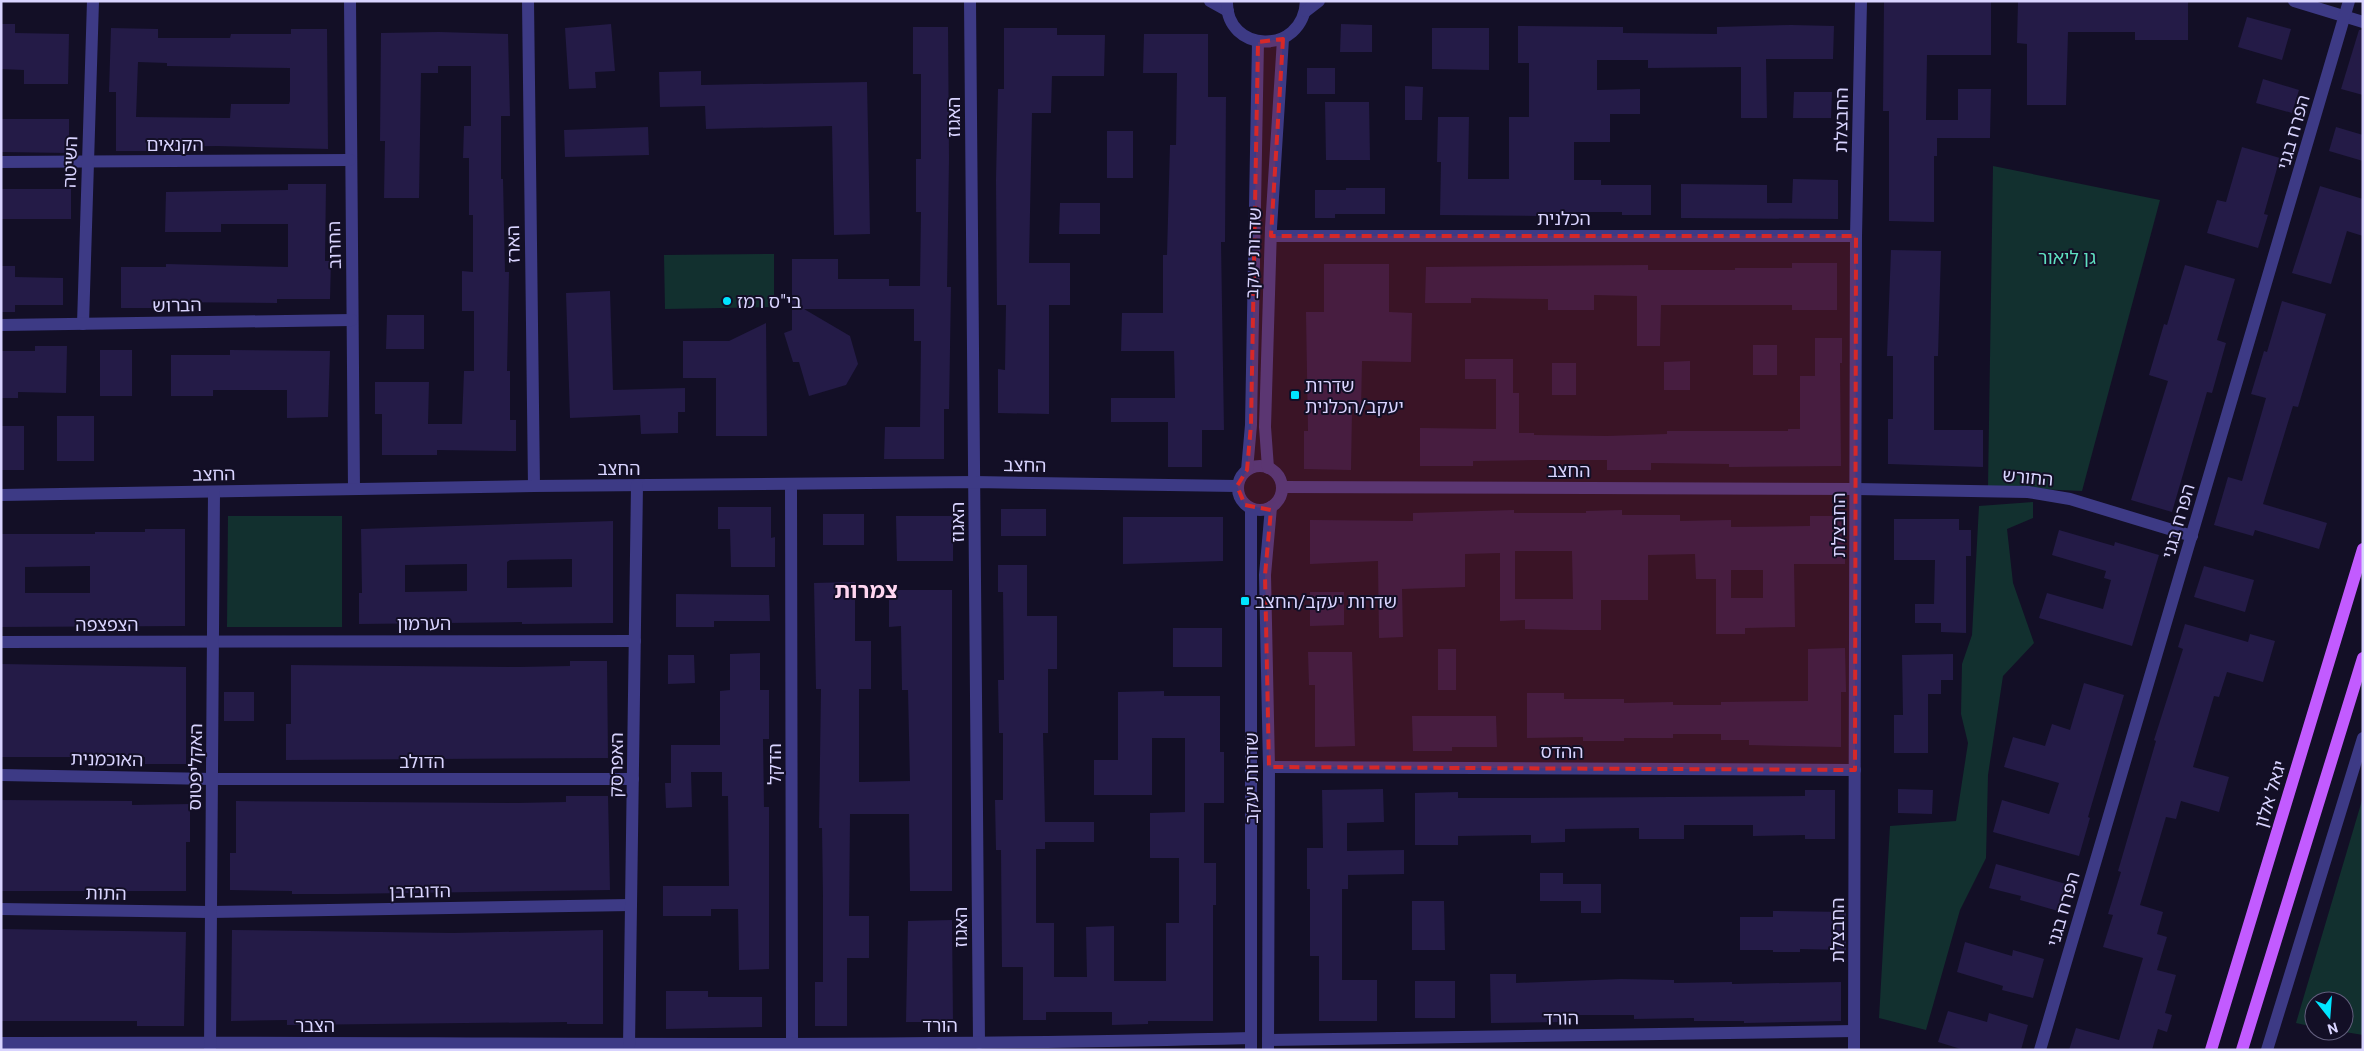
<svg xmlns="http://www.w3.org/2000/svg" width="2364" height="1051" font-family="Roboto,'Noto Sans Hebrew',sans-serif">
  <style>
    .green { fill: #12302f }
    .building { fill: #241b47; fill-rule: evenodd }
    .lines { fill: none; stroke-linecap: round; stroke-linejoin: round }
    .minor { stroke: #3d3a85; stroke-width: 12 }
    .major { stroke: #c25bff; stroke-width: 12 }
    .marked { fill: #d62828; fill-opacity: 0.2; stroke: #d62828; stroke-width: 4; stroke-dasharray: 10 6; stroke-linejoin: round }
    .poi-dot { fill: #00e5ff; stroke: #130f26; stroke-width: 2 }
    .labels { text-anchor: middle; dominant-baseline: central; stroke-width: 4; stroke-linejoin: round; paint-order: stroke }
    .street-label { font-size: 18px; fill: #d9d4ff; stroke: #130f26 }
    .park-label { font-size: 18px; fill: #5fe0c0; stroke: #130f26 }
    .poi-label { font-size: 18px; fill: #d9d4ff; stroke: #130f26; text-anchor: start }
    .district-label { font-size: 22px; font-weight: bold; fill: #ffd6f0; stroke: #130f26 }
  </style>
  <rect width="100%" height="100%" fill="#130f26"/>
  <!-- green -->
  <g class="green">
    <polygon points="1993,166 2160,200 2082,491 1988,487"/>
    <polygon points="774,254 774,307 665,309 664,255"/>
    <polygon points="2033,502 2033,518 2007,529 2013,583 2034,643 2003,676 1988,775 1986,858 1960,910 1926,1030 1879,1018 1890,826 1956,821 1968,743 1961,714 1962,664 1972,635 1979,506"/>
    <polygon points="228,516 342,516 342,627 227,627"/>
    <polygon points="2363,797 2363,1035 2339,1031 2344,1031 2344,1001 2314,1001 2314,1027 2296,1023"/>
  </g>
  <!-- building -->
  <g class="building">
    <polygon points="1884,1 1991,1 1991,55 1927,55 1926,120 1958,120 1958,89 1991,89 1990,138 1937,138 1937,156 1934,156 1934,222 1889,221 1889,111 1883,111"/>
    <polygon points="2018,1 2188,1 2188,40 2135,40 2135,32 2068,32 2066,105 2027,105 2027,44 2017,43"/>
    <polygon points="2247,17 2291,29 2282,60 2238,47"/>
    <polygon points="1,24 15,24 15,33 69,34 68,84 24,84 24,70 1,69"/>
    <polygon points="611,24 615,71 595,72 596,88 569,89 565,28"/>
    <polygon points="1341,24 1372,25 1372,52 1340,52"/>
    <polygon points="1791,25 1834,26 1833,59 1766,59 1767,118 1741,118 1741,67 1648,68 1648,60 1597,60 1597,90 1640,89 1640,114 1610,114 1610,142 1574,142 1574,180 1601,180 1601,185 1651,185 1651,215 1622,215 1622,212 1539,212 1539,216 1440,215 1441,162 1437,162 1438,117 1469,117 1468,179 1509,179 1509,117 1529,117 1529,63 1518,63 1518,26 1623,27 1623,33 1717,34 1717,27"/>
    <polygon points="913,27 948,27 949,159 947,287 951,287 949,409 944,409 944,459 884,459 885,427 920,427 921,341 914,341 914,309 804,309 850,336 858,364 846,385 809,396 799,362 793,362 784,333 792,330 792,259 838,259 838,279 889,279 889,286 920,286 921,212 916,212 916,159 921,159 921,74 913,74"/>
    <path d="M111 28 158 29V38H230L231 34H291V29H327L328 149 217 146 156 147V151H116V92H109ZM138 62 167 63V66L290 68V101L289 104H231L230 118 136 117Z"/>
    <polygon points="1004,28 1057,28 1057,35 1105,35 1104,76 1052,76 1051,113 1032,113 1029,263 1070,263 1070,305 1049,305 1049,414 998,413 998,369 1005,370 1006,305 997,305 996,180 998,89 1004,89"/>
    <polygon points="1432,28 1489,28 1489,70 1432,69"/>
    <polygon points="2359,30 2363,30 2363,95 2341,89"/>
    <polygon points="439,32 508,34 510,116 501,116 501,179 503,179 505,272 509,272 507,371 510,371 510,420 516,420 516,451 437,450 437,455 382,455 382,414 375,414 375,382 429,382 428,424 462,424 464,371 474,371 474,311 462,311 462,271 473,272 473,215 469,215 469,158 463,158 464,126 471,126 471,66 438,66 438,73 421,73 419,198 384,198 385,141 380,141 381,33"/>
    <polygon points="1144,34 1208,34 1208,97 1226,97 1225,242 1221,242 1224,430 1202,430 1202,467 1168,467 1168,422 1111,422 1111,398 1175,398 1174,351 1121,351 1122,313 1163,313 1163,255 1167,255 1170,145 1176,145 1177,73 1143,73"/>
    <rect x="1307" y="68" width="28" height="26"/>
    <polygon points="701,71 701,85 867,82 870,234 834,235 832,126 706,129 705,106 660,107 659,72"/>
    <polygon points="2263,79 2299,90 2292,113 2256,103"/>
    <polygon points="1405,86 1423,87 1422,120 1405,120"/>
    <polygon points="1794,92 1832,92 1831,118 1793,118"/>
    <polygon points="1325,102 1369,102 1370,160 1326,160"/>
    <polygon points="1,119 69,119 69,153 1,152"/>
    <polygon points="648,127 649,155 565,157 564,130"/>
    <polygon points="2336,127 2363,135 2363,161 2329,151"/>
    <rect x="1107" y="131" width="26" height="47"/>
    <polygon points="2242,147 2280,158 2264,214 2268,215 2258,248 2207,233 2217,200 2226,202"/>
    <polygon points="1793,179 1838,180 1838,219 1681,218 1681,184 1767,185 1767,203 1792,203"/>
    <polygon points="288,184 326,184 325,261 331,261 330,299 277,299 277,303 154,302 154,308 121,308 121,267 166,267 166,264 288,267 288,224 221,224 221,232 165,232 166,192 288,190"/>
    <polygon points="2320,186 2363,199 2363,236 2347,231 2331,284 2292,273"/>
    <polygon points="1346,188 1385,188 1385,214 1335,214 1335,218 1315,218 1315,190 1346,190"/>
    <rect x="1" y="189" width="70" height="30"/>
    <polygon points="1060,203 1100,203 1100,234 1059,234"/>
    <polygon points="1891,250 1941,251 1938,356 1934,356 1934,430 1983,430 1983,467 1888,464 1888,419 1893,419 1893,356 1887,356"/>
    <polygon points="1792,263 1837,263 1837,310 1792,310 1792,305 1661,305 1660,346 1637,346 1637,296 1594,295 1594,310 1548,310 1548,299 1471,298 1471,303 1425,303 1426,267 1648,265 1648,270 1735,270 1735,268 1792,268"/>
    <polygon points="1324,264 1389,264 1389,312 1412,313 1411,362 1362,361 1361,409 1352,409 1351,470 1304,469 1304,431 1308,431 1306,312 1324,312"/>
    <polygon points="2185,265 2235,279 2217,340 2226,343 2212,393 2207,392 2172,512 2131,500 2168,381 2149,375 2164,324 2167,325"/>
    <polygon points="1,266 15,266 15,277 63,278 63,305 15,305 15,312 1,312"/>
    <polygon points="610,291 613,390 685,388 685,412 678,412 678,433 641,434 640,415 570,418 566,293"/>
    <polygon points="2282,301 2326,314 2298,407 2293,406 2263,504 2327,523 2319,549 2255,530 2253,536 2214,525 2228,477 2242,481 2266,398 2251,394 2264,351 2267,352"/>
    <polygon points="387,315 424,315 424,349 386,349"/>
    <polygon points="766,323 767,436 716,436 716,378 683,378 683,341 729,341"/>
    <polygon points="1815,338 1842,338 1842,363 1840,363 1841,466 1729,467 1729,464 1651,463 1651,470 1607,470 1607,460 1534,460 1473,461 1473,466 1420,466 1420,428 1496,429 1496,379 1465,379 1465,359 1513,359 1513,393 1519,393 1519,433 1534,433 1534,435 1607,436 1667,434 1667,431 1788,431 1788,429 1800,429 1800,376 1815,376"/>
    <rect x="1753" y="345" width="24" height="30"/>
    <polygon points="35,346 67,346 66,393 18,392 18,398 1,398 1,351 35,351"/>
    <rect x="100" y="350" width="32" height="46"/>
    <polygon points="230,350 330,351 328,417 287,418 287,390 213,390 213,396 171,396 171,355 230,355"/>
    <polygon points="1690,361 1690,390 1664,390 1664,362"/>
    <rect x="1552" y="363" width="24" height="32"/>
    <rect x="57" y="416" width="37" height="45"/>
    <rect x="1" y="426" width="23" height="44"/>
    <polygon points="718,507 771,507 771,538 775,537 775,567 731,567 730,529 718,529"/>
    <rect x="1001" y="509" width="45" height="27"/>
    <path d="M1514 510V513H1586V511L1622 510V515H1680V521L1731 520V527L1810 526V516H1845V564H1794L1795 627 1745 628V634H1716V579H1696L1695 554 1648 555V600H1601V630H1573L1525 629V620L1500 621V553L1465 554V587L1402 589 1403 637 1379 638 1378 561 1310 564V520L1413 521V513ZM1515 551H1572L1573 599H1515ZM1731 570H1763V598H1731Z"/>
    <rect x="823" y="514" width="41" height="31"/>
    <polygon points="896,516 953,516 953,561 897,561"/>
    <polygon points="1123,517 1223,517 1223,561 1123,564"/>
    <polygon points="1894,519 1959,519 1959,530 1971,530 1971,556 1966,556 1966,633 1941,632 1941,623 1915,623 1915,604 1934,604 1935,560 1894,560"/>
    <path d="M613 521V623L522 624V622L359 624V593H362L361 529ZM572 559V587L507 588V562L510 560ZM467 564V591L405 592V565Z"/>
    <path d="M145 529H185V626L1 627V534H95V532H145ZM90 566V593H25V567Z"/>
    <polygon points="2059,530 2114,546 2115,542 2159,555 2132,646 2039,618 2047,593 2103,609 2111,580 2104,578 2106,571 2052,555"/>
    <polygon points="998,565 1027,565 1027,616 1057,616 1057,669 1048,669 1048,733 1043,733 1045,822 1094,822 1094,842 1045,842 1045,849 1036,849 1036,923 1054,923 1054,977 1087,977 1086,927 1114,926 1114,981 1166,981 1166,923 1179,923 1179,858 1150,858 1150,813 1185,812 1185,738 1152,738 1152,795 1094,795 1094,760 1118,760 1118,692 1164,691 1164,696 1220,696 1220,752 1224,752 1224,803 1204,803 1204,863 1216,863 1216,905 1213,905 1213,1021 1148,1021 1148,1024 1112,1025 1112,1012 1046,1012 1046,1020 1023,1020 1023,967 1002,967 1001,850 996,850 995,800 1003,800 1003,733 999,733 998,680 1004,680 1003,592 998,592"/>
    <polygon points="2204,566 2254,580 2245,612 2194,597"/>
    <polygon points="855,582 855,641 871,641 871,689 859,689 859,782 910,781 908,690 902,690 901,626 889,627 889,590 952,590 952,891 910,891 909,814 850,814 849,916 869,916 869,958 847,958 847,1026 815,1026 815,982 823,982 823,897 822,828 819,828 821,689 816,689 814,583"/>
    <polygon points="1310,592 1344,592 1344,625 1310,626"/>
    <polygon points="676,594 769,595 770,621 714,621 714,627 676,627"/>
    <polygon points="2185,624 2248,642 2250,634 2275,641 2263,682 2227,672 2219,697 2214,696 2193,767 2229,777 2219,812 2181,801 2176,819 2166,817 2140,905 2163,912 2157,934 2167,937 2157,970 2176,975 2165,1013 2172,1015 2167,1032 2158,1029 2152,1050 2069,1050 2076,1028 2119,1040 2143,958 2103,947 2113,915 2108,914 2121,872 2118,871 2156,741 2154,740 2183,649 2178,647"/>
    <rect x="1173" y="628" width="49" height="39"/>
    <polygon points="1845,648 1846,692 1841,692 1841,747 1749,745 1749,740 1721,740 1721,734 1673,734 1673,738 1624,738 1624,741 1583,741 1583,737 1527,738 1527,693 1564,693 1564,699 1624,699 1624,703 1673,702 1673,705 1721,705 1721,702 1808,701 1808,649"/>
    <rect x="1438" y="649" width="18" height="41"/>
    <polygon points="1308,652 1352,652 1355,746 1315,747 1315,685 1309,685"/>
    <polygon points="760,653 760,690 769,690 769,739 763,739 764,807 769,807 769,969 739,970 738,909 711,909 711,916 663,916 663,886 729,886 728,796 722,796 722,772 691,772 692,807 666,808 665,783 671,783 671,745 720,745 720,691 730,690 730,654"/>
    <polygon points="1953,654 1953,680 1941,680 1941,694 1928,694 1928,753 1894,753 1894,715 1903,715 1902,655"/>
    <polygon points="668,655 694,655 695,683 668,684"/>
    <polygon points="570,661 607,661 608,758 286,760 286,724 291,724 291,665 519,667 570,666"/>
    <polygon points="1,664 186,667 186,764 145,764 145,757 1,757"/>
    <polygon points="2084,683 2124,695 2088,817 2090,818 2079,856 1993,832 2002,800 2049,814 2059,783 2004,767 2013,737 2045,746 2052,724 2070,730"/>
    <rect x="224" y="692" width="30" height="29"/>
    <polygon points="1412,716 1496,716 1497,747 1452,747 1452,751 1413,751"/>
    <polygon points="1383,789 1384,822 1347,823 1347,851 1404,850 1404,874 1348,875 1348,889 1342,889 1342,980 1377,980 1377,1021 1319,1021 1319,956 1310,956 1310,889 1307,889 1307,848 1323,848 1322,790"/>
    <polygon points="1898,789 1933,790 1932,814 1898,813"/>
    <polygon points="1805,790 1835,790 1835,839 1805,839 1805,835 1753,836 1753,825 1684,825 1684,839 1639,839 1639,828 1565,829 1565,842 1531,843 1531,835 1458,836 1458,845 1415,845 1415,793 1458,792 1458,798 1510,798 1805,796"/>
    <polygon points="566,796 608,796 610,890 339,894 292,894 292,891 230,890 230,853 236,853 236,801 517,803 566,802"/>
    <polygon points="1,800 132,801 132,805 190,804 190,842 186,842 186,891 1,891"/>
    <polygon points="1996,864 2066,884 2058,911 2020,900 2021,896 1989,888"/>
    <polygon points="1540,873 1563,873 1563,884 1601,884 1601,913 1581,913 1581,901 1540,901"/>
    <polygon points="1412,901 1444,901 1445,950 1412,950"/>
    <polygon points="1773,911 1846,912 1846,950 1800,949 1800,952 1773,952 1773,950 1740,950 1740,917 1773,917"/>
    <polygon points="952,920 953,1022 906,1022 908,921"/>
    <polygon points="1,929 186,932 184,1026 137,1026 137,1021 1,1021"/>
    <polygon points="232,930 453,933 603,930 603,1024 567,1024 567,1022 287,1025 287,1020 231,1021"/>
    <polygon points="1965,942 2012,956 2013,950 2044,959 2033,998 2002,990 2003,986 1957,972"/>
    <polygon points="1490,974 1516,974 1516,983 1621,979 1674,980 1674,983 1732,982 1732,984 1841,982 1841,1021 1744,1023 1744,1021 1694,1021 1694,1018 1634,1019 1634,1015 1564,1015 1564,1022 1491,1023"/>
    <rect x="1415" y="981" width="40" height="37"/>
    <polygon points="666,991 708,991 708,997 762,997 762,1027 666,1029"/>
    <polygon points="1948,1011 1987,1022 1989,1013 2028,1025 2021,1050 1964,1050 1938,1042"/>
  </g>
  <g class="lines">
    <!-- minor -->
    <g class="minor">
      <polyline points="350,1 354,489"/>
      <polyline points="528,1 534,486"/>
      <polyline points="970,1 979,1043"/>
      <polyline points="1210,1 1228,11"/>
      <path d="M1227 1C1225 53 1303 57 1306 1"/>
      <polyline points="2294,1 2363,22"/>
      <polyline points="1306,11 1319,1"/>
      <polyline points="1,162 350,160"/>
      <polyline points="1271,236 1856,236"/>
      <polyline points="83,324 93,1"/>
      <polyline points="1,325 352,320"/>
      <circle cx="1260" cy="488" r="22"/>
      <polyline points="1268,468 1265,427 1271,228 1283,39"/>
      <polyline points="1247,470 1251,425 1258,42"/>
      <polyline points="791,484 792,1044"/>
      <polyline points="1282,487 1856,489 2028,492 2070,499 2192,536"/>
      <polyline points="1,495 534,486 974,482 1237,486"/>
      <polyline points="1,642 635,641"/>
      <polyline points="1269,767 1855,770"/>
      <polyline points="1,775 212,779 633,779"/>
      <polyline points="1,909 210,912 631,905"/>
      <polyline points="1268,1040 1854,1031"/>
      <path d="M1 1043C418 1041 834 1049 1251 1038"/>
      <polyline points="629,1046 637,485"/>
      <polyline points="210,1049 214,492"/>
      <polyline points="1251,1050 1251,509"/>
      <polyline points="1268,1050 1269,767 1265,575 1271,507"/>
      <polyline points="1854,1050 1856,236 1861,1"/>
      <polyline points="2040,1050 2349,1"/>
      <polyline points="2267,1050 2363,738"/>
    </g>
    <!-- major -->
    <g class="major">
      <polyline points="2211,1050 2363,549"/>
      <polyline points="2242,1050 2363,658"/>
    </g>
  </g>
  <!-- marked area -->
  <path class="marked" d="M1283 39 1271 236H1856L1855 770 1269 767 1265 575 1271 510 1245 505 1237 486 1247 470 1251 425 1258 42Z"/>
  <!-- markers -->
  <g class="poi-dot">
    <circle cx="727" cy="301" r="5"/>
    <rect x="1290" y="390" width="10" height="10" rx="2.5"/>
    <rect x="1240" y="596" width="10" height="10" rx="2.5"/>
  </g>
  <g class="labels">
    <!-- street labels -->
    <g class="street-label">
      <text transform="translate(953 117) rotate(-90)">האגוז</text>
      <text transform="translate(1841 120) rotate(-89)">החבצלת</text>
      <text transform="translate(2293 132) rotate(-74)">הפרח בגני</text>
      <text x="175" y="144">הקנאים</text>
      <text transform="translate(70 162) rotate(-88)">השיטה</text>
      <text x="1564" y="218">הכלנית</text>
      <text transform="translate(513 244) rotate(-91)">הארז</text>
      <text transform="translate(334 245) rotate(-91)">החרוב</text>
      <text transform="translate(1253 253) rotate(-88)">שדרות יעקב</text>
      <text transform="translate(177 305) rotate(-1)">הברוש</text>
      <text transform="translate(1025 465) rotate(1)">החצב</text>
      <text x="619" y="468">החצב</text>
      <text x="1569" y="470">החצב</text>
      <text transform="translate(214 474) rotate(-1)">החצב</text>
      <text transform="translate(2028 477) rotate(5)">החורש</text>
      <text transform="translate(2178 521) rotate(-74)">הפרח בגני</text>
      <text transform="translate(957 522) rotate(-90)">האגוז</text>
      <text transform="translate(1838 525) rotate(-90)">החבצלת</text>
      <text x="424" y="623">הערמון</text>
      <text x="107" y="624">הצפצפה</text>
      <text x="1562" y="751">ההדס</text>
      <text transform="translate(107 759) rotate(1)">האוכמנית</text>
      <text x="422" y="761">הדולב</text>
      <text transform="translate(774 764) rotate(-90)">הדקל</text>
      <text transform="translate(616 765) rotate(-89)">האפרסק</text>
      <text transform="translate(195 767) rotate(-89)">האקליפטוס</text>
      <text transform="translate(1251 778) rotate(-90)">שדרות יעקב</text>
      <text transform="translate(2270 794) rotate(-73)">יגאל אלון</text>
      <text transform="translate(420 891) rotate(-1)">הדובדבן</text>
      <text transform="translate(106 893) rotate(1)">התות</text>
      <text transform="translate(2063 909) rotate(-74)">הפרח בגני</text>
      <text transform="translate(960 927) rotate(-90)">האגוז</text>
      <text transform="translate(1837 930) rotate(-90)">החבצלת</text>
      <text transform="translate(1561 1018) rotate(-1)">הורד</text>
      <text x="315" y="1025">הצבר</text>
      <text x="940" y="1025">הורד</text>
    </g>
    <!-- park labels -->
    <g class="park-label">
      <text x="2067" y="257">גן ליאור</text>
    </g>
    <!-- poi labels -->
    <g class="poi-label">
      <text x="737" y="301">בי"ס רמז</text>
      <text x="1305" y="385">שדרות<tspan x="1305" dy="21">יעקב/הכלנית</tspan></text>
      <text x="1255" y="601">שדרות יעקב/החצב</text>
    </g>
    <!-- district labels -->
    <g class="district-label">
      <text x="866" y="590">צמרות</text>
    </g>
  </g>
  <!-- border -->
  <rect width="2364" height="1051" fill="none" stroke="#d9d4ff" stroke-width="5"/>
  <!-- north arrow -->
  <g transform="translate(2329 1016) rotate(163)"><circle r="24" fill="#130f26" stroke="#625e7d"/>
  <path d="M0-4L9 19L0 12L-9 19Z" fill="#00e5ff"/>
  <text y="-8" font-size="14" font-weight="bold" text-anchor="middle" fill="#d9d4ff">N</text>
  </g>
</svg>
